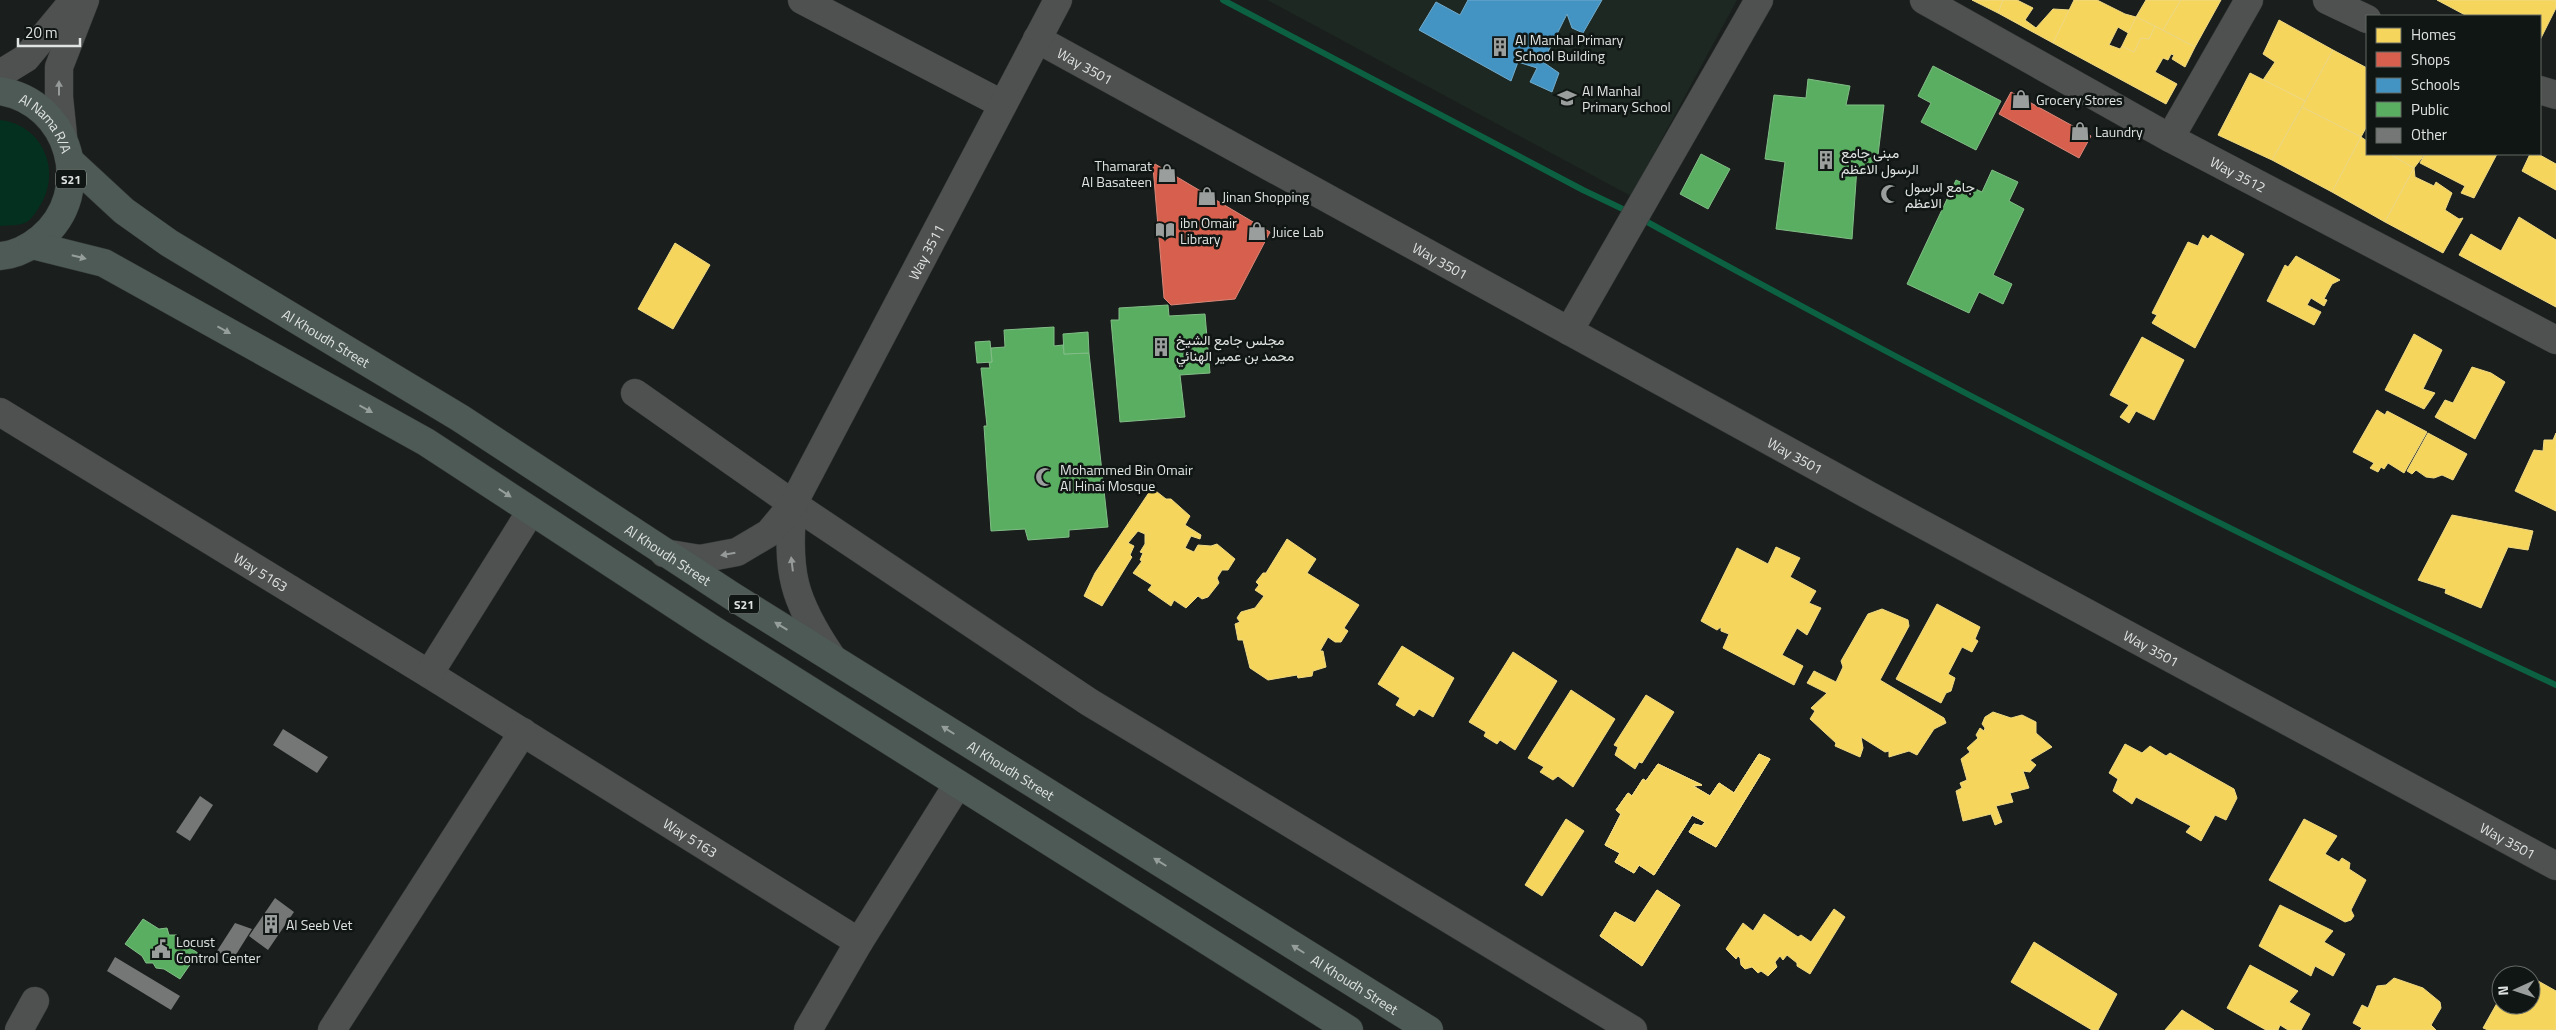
<svg xmlns="http://www.w3.org/2000/svg" width="2556" height="1030" font-family="'Titillium Web',Vazirmatn,sans-serif">
  <style>
    .built { fill: #1d2822 }
    .green { fill: #04311f }
    .homes { fill: #f6d55c; stroke: #efd984 }
    .shops { fill: #d6604d; stroke: #d98779 }
    .schools { fill: #4393c3; stroke: #72abcc }
    .public { fill: #5aae61; stroke: #82be87 }
    .lines { fill: none; stroke-linecap: round; stroke-linejoin: round }
    .stream { stroke: #0c6142; stroke-width: 6 }
    .building { fill: #747775 }
    .minor-casing { stroke: #343836; stroke-width: 29 }
    .major-casing { stroke: #343836; stroke-width: 29 }
    .minor { stroke: #4e514f; stroke-width: 28 }
    .major { stroke: #4e5a55; stroke-width: 28 }
    .oneway { fill: #969a98 }
    .oneway2 { fill: #969e9b }
    .labels { text-anchor: middle; dominant-baseline: central; stroke-width: 5; stroke-linejoin: round; paint-order: stroke }
    .shield { fill: #101613; stroke: #a1a6a3; stroke-width: 1 }
    .shield-label { font-size: 12px; font-weight: bold; fill: #dfe3e1 }
    .poi-label { font-size: 14px; fill: #dfe3e1; stroke: #101613; text-anchor: start }
    .street-label { font-size: 14px; fill: #dfe3e1; stroke: #101613 }
  </style>
  <rect width="100%" height="100%" fill="#1a1e1c"/>
  <!-- built -->
  <polygon class="built" points="1267,0 1737,0 1631,196"/>
  <!-- green -->
  <path class="green" d="M0 120C41 124 62 169 41 204 38 209 32 219 27 222 19 226 8 225 0 226Z"/>
  <!-- homes -->
  <g class="homes">
    <polygon points="1972,0 2003,0 1998,13"/>
    <polygon points="2003,0 2017,0 2033,8 2025,20 2036,28 2053,9 2070,10 2053,43 1998,13"/>
    <polygon points="2074,0 2097,0 2125,14 2136,17 2130,34 2118,27 2109,45 2120,49 2122,46 2134,52 2141,38 2149,39 2155,26 2195,47 2185,67 2172,59 2174,55 2171,54 2168,60 2163,58 2155,72 2177,84 2166,104 2053,43"/>
    <polygon points="2146,0 2181,0 2163,30 2136,17"/>
    <polygon points="2181,0 2221,0 2195,47 2163,30"/>
    <polygon points="2437,0 2556,0 2556,8 2540,40 2540,16 2467,16"/>
    <polygon points="2136,17 2155,26 2149,39 2141,38 2134,52 2122,46"/>
    <polygon points="2279,20 2333,50 2305,101 2263,80 2275,62 2263,54"/>
    <polygon points="2333,50 2367,68 2367,126 2361,137 2302,107"/>
    <polygon points="2250,73 2305,101 2272,160 2218,135"/>
    <polygon points="2302,107 2361,137 2332,192 2272,160"/>
    <polygon points="2361,137 2367,141 2367,154 2390,154 2414,168 2385,222 2332,192"/>
    <polygon points="2390,154 2425,154 2414,168"/>
    <polygon points="2425,154 2497,154 2474,198 2461,193 2465,186 2420,163"/>
    <polygon points="2530,154 2538,154 2556,164 2556,190 2522,171"/>
    <polygon points="2414,168 2415,177 2434,186 2436,182 2452,193 2445,210 2459,219 2463,218 2443,253 2385,222"/>
    <polygon points="2519,217 2556,240 2556,307 2459,255 2471,234 2501,251"/>
    <polygon points="2203,235 2208,239 2211,235 2244,254 2195,348 2152,323 2157,315 2152,313 2188,242 2198,246"/>
    <polygon points="675,243 710,265 673,329 638,309"/>
    <polygon points="2296,256 2340,280 2332,284 2324,299 2327,300 2324,306 2311,298 2307,305 2321,312 2314,325 2267,301 2285,265 2288,267"/>
    <polygon points="2414,334 2442,350 2423,389 2435,393 2424,409 2385,390"/>
    <polygon points="2142,337 2184,360 2154,420 2136,411 2129,423 2120,417 2129,405 2110,395"/>
    <polygon points="2472,367 2491,373 2505,382 2475,439 2435,417 2445,400 2453,403"/>
    <polygon points="2377,410 2385,415 2387,411 2427,432 2404,473 2388,463 2384,469 2381,467 2378,472 2370,468 2374,463 2353,452"/>
    <polygon points="2428,433 2467,454 2453,480 2442,475 2434,478 2426,477 2416,470 2412,474 2407,471"/>
    <polygon points="2556,433 2556,511 2515,491 2534,450 2543,451 2544,440 2553,440"/>
    <polygon points="1152,488 1166,499 1171,499 1190,516 1185,525 1201,535 1200,539 1191,536 1185,548 1194,552 1198,545 1211,546 1217,544 1235,559 1228,570 1222,570 1217,578 1219,583 1208,597 1202,599 1198,596 1186,608 1174,600 1171,606 1148,590 1152,585 1133,573 1142,561 1140,560 1143,553 1140,552 1145,544 1145,534 1138,531 1128,543 1134,546 1130,555 1132,557 1102,606 1084,596 1095,573"/>
    <polygon points="2452,515 2533,531 2528,550 2508,547 2481,608 2445,593 2446,589 2418,580"/>
    <polygon points="1287,539 1316,559 1307,573 1359,605 1344,628 1348,631 1341,642 1335,642 1328,637 1320,651 1323,651 1326,667 1313,671 1312,676 1298,678 1297,675 1268,680 1250,668 1243,640 1238,640 1235,624 1240,622 1237,618 1241,612 1255,608 1264,596 1255,590 1259,585 1256,582 1263,573 1266,573"/>
    <polygon points="1776,547 1800,558 1790,577 1816,591 1809,603 1821,608 1807,635 1797,628 1782,655 1803,666 1794,685 1723,648 1729,634 1721,631 1721,627 1717,630 1701,621 1737,548 1768,564"/>
    <polygon points="1937,604 1980,627 1975,639 1978,641 1972,652 1962,647 1948,674 1955,678 1951,691 1946,693 1941,703 1896,679"/>
    <polygon points="1882,609 1908,620 1909,626 1880,680 1944,718 1946,723 1934,729 1917,755 1909,751 1889,757 1889,751 1885,752 1861,737 1863,748 1860,757 1835,746 1836,743 1810,719 1815,711 1811,708 1827,693 1807,683 1814,671 1836,682 1843,667 1841,661 1868,614"/>
    <polygon points="1402,646 1454,678 1433,717 1419,709 1414,716 1396,705 1400,698 1378,684"/>
    <polygon points="1513,652 1557,681 1515,750 1500,740 1497,744 1484,736 1486,732 1469,722"/>
    <polygon points="1571,690 1615,719 1573,787 1558,776 1553,780 1540,772 1544,767 1528,758"/>
    <polygon points="1646,695 1674,712 1642,763 1639,762 1635,769 1615,755 1618,747 1614,745"/>
    <polygon points="1993,712 2011,718 2022,715 2036,722 2036,733 2052,747 2030,760 2036,765 2030,772 2023,771 2029,788 2010,793 2013,802 1996,806 2002,822 1995,825 1991,814 1963,821 1956,791 1962,788 1960,783 1967,780 1961,759 1970,752 1967,748 1978,738 1976,735 1980,728 1984,731 1985,728 1982,724 1985,717"/>
    <polygon points="2125,744 2142,753 2150,746 2166,756 2170,753 2234,789 2237,798 2226,820 2215,815 2201,841 2186,832 2191,826 2136,797 2132,804 2113,791 2118,779 2109,773"/>
    <polygon points="1759,754 1770,759 1716,847 1689,832 1694,824 1702,826 1705,822 1692,815 1654,875 1639,865 1634,873 1615,862 1620,853 1605,845 1621,814 1616,810 1628,793 1632,796 1643,779 1646,781 1658,764 1702,785 1693,786 1710,796 1719,783 1734,793"/>
    <polygon points="1759,754 1770,759 1716,847 1689,832 1694,824 1702,826 1705,822 1692,815 1654,875 1639,865 1634,873 1615,862 1620,853 1605,845 1621,814 1616,810 1628,793 1632,796 1643,779 1646,781 1658,764 1702,785 1693,786 1710,796 1719,783 1734,793"/>
    <polygon points="1759,754 1770,759 1716,847 1689,832 1694,824 1702,826 1705,822 1692,815 1654,875 1639,865 1634,873 1615,862 1620,853 1605,845 1621,814 1616,810 1628,793 1632,796 1643,779 1646,781 1658,764 1702,785 1693,786 1710,796 1719,783 1734,793"/>
    <polygon points="1566,819 1584,831 1542,896 1525,885"/>
    <polygon points="2304,819 2337,836 2325,854 2339,862 2342,858 2350,863 2349,869 2366,880 2351,910 2354,916 2351,920 2345,922 2269,880"/>
    <polygon points="1657,890 1680,905 1642,966 1600,936 1615,912 1635,923"/>
    <polygon points="1657,890 1680,905 1642,966 1600,936 1615,912 1635,923"/>
    <polygon points="2280,905 2333,931 2324,942 2345,954 2333,976 2315,966 2311,976 2259,946"/>
    <polygon points="1834,909 1845,917 1810,974 1797,966 1797,963 1787,955 1783,960 1780,956 1775,962 1777,967 1768,976 1761,971 1758,973 1752,967 1745,969 1741,965 1740,958 1738,956 1736,959 1726,949 1743,923 1753,931 1764,914 1798,937 1801,935 1811,942"/>
    <polygon points="2034,942 2117,994 2098,1030 2092,1030 2011,982"/>
    <polygon points="2250,965 2298,991 2289,1002 2310,1014 2301,1030 2288,1030 2280,1025 2278,1030 2266,1030 2227,1008"/>
    <polygon points="2531,977 2556,991 2556,1030 2488,1030 2483,1028 2501,996 2501,1005 2531,1005"/>
    <polygon points="2394,978 2423,988 2440,1002 2441,1008 2431,1025 2436,1030 2360,1030 2362,1028 2353,1023 2362,1005 2368,1008 2377,986 2386,985"/>
    <polygon points="2182,1010 2214,1030 2165,1030"/>
  </g>
  <!-- shops -->
  <g class="shops">
    <polygon points="2011,92 2091,136 2079,158 1999,114"/>
    <polygon points="1155,164 1270,232 1235,299 1171,305 1164,298 1153,167"/>
  </g>
  <!-- schools -->
  <polygon class="schools" points="1468,0 1602,0 1583,33 1572,28 1567,14 1543,62 1559,73 1552,92 1530,82 1537,68 1518,62 1511,81 1419,30 1436,2 1460,15"/>
  <!-- public -->
  <g class="public">
    <polygon points="1933,66 2001,101 1976,150 1921,122 1931,103 1918,96"/>
    <polygon points="1808,79 1850,86 1846,105 1884,105 1876,172 1857,167 1852,239 1776,229 1785,162 1765,159 1774,95 1806,98"/>
    <polygon points="1701,154 1730,169 1708,209 1680,194"/>
    <polygon points="1992,170 2018,182 2009,201 2024,209 1993,275 2012,284 2003,304 1979,292 1969,313 1907,284 1956,180 1982,192"/>
    <polygon points="1168,305 1169,316 1205,314 1210,373 1180,375 1185,417 1120,422 1111,320 1119,320 1119,308"/>
    <polygon points="1054,327 1054,346 1063,345 1064,354 1089,353 1108,527 1069,530 1069,537 1028,540 1025,529 991,531 984,426 987,426 981,368 990,368 989,362 992,362 991,348 1005,347 1004,330"/>
    <polygon points="1088,332 1089,353 1064,354 1063,334"/>
    <polygon points="990,341 992,362 977,363 975,342"/>
    <polygon points="143,919 159,929 167,928 169,935 177,935 179,941 198,953 180,979 164,969 156,968 153,963 146,963 142,956 125,944"/>
  </g>
  <g class="lines">
    <!-- stream -->
    <g class="stream">
      <polyline points="1223,0 1583,190 1629,212"/>
      <path d="M1640 218C1939 383 2246 541 2556 685"/>
    </g>
  </g>
  <!-- building -->
  <g class="building">
    <polygon points="283,729 328,757 317,773 273,745"/>
    <polygon points="200,796 213,805 190,841 176,832"/>
    <polygon points="275,898 294,912 268,950 249,936"/>
    <polygon points="235,923 252,929 232,961 217,951"/>
    <polygon points="115,957 180,996 171,1010 107,971"/>
  </g>
  <g class="lines">
    <!-- minor casing -->
    <g class="minor-casing">
      <g id="minor">
        <polyline points="802,0 1002,104"/>
        <path id="s1" d="M1924 0 2170 138 2556 340"/>
        <polyline points="2327,0 2367,19"/>
        <path id="s2" d="M1037 39 1870 496 2556 866"/>
        <polyline points="0,74 26,58 74,0"/>
        <polyline points="2540,90 2556,95"/>
        <polyline points="63,136 59,97 59,67 85,0"/>
        <polyline points="2170,138 2249,0"/>
        <polyline points="1569,331 1759,0"/>
        <polyline points="635,393 793,504 1089,702 1633,1030"/>
        <path id="s3" d="M0 412 429 674 859 942"/>
        <path d="M793 504C786 571 793 600 831 656"/>
        <path id="s4" d="M664 553 700 559 737 552 769 533 793 504 1058 0"/>
        <polyline points="429,674 531,511"/>
        <polyline points="19,1030 35,1001"/>
        <polyline points="332,1030 523,732"/>
        <polyline points="808,1030 859,942 958,784"/>
      </g>
    </g>
    <!-- major casing -->
    <g class="major-casing">
      <g id="major">
        <path id="s5" d="M0 91C70 102 96 192 41 238 30 247 15 255 0 256"/>
        <path id="s6" d="M71 162 124 211 169 243 460 418 732 596 1429 1030"/>
        <polyline points="32,245 104,263 426,442 712,629 1349,1030"/>
      </g>
    </g>
    <!-- minor -->
    <use href="#minor" class="minor"/>
    <!-- major -->
    <use href="#major" class="major"/>
  </g>
  <!-- one-way arrows -->
  <defs><path id="oneway-solid" d="M-6-.8H1V-3.2L6.5 0L1 3.2V.8H-6Z" transform="scale(1.25)"/></defs>
  <g class="oneway">
    <use href="#oneway-solid" transform="translate(59 88) rotate(-90)"/>
    <use href="#oneway-solid" transform="translate(728 554) rotate(170)"/>
    <use href="#oneway-solid" transform="translate(792 564) rotate(-97)"/>
  </g>
  <g class="oneway2">
    <use href="#oneway-solid" transform="translate(79 257) rotate(14)"/>
    <use href="#oneway-solid" transform="translate(224 330) rotate(29)"/>
    <use href="#oneway-solid" transform="translate(366 409) rotate(29)"/>
    <use href="#oneway-solid" transform="translate(505 493) rotate(33)"/>
    <use href="#oneway-solid" transform="translate(781 626) rotate(-149)"/>
    <use href="#oneway-solid" transform="translate(948 730) rotate(-148)"/>
    <use href="#oneway-solid" transform="translate(1160 862) rotate(-148)"/>
    <use href="#oneway-solid" transform="translate(1298 949) rotate(-148)"/>
  </g>
  <!-- icons -->
  <defs>
    <g id="building-bare" transform="scale(1.5)"><path d="M-4-6H4V6H1V3H-1V6H-4ZM-2.5-4.3h1.7v1.8h-1.7ZM.8-4.3h1.7v1.8H.8ZM-2.5-1h1.7V.8h-1.7ZM.8-1h1.7V.8H.8Z" fill="#9a9e9c" stroke="#101613" stroke-width="2.5" paint-order="stroke"/></g>
    <g id="school-bare" transform="scale(1.5)"><path d="M0-5L7-2L0 1L-7-2ZM-4 1L0 2.5L4 1V4Q0 6-4 4Z" fill="#9a9e9c" stroke="#101613" stroke-width="2.5" paint-order="stroke"/></g>
    <g id="shop-bare" transform="scale(1.5)"><path d="M-5-2.5h2.3a2.7 3.5 0 0 1 5.4 0H5L5.5 6h-11ZM-1.5-2.5h3a1.5 2.3 0 0 0-3 0Z" fill="#9a9e9c" stroke="#101613" stroke-width="2.5" paint-order="stroke"/></g>
    <g id="mosque-bare" transform="scale(1.5)"><path d="M3.5-4.9A6 6 0 1 0 3.5 4.9A5 5 0 1 1 3.5-4.9Z" fill="#9a9e9c" stroke="#101613" stroke-width="2.5" paint-order="stroke"/></g>
    <g id="library-bare" transform="scale(1.5)"><path d="M-6-4Q-3-5.5-.7-3.5V5Q-3 3-6 4ZM6-4Q3-5.5 .7-3.5V5Q3 3 6 4Z" fill="#9a9e9c" stroke="#101613" stroke-width="2.5" paint-order="stroke"/></g>
    <g id="civic-bare" transform="scale(1.5)"><path d="M-.6-6.5H3V-4.5H.6V-3L4-1V1h2V6H-6V1h2V-1L-.6-3ZM-1.2 2.5V6h2.4V2.5Z" fill="#9a9e9c" stroke="#101613" stroke-width="2.5" paint-order="stroke"/></g>
  </defs>
  <g fill-rule="evenodd">
    <use href="#building-bare" x="1500" y="47"/>
    <use href="#school-bare" x="1567" y="98"/>
    <use href="#shop-bare" x="2021" y="99"/>
    <use href="#shop-bare" x="2080" y="131"/>
    <use href="#building-bare" x="1826" y="160"/>
    <use href="#shop-bare" x="1167" y="173"/>
    <use href="#mosque-bare" x="1890" y="194"/>
    <use href="#shop-bare" x="1207" y="196"/>
    <use href="#library-bare" x="1165" y="230"/>
    <use href="#shop-bare" x="1257" y="231"/>
    <use href="#building-bare" x="1161" y="347"/>
    <use href="#mosque-bare" x="1045" y="477"/>
    <use href="#building-bare" x="271" y="924"/>
    <use href="#civic-bare" x="161" y="949"/>
  </g>
  <g class="labels">
    <!-- shield labels -->
    <g class="shield">
      <rect x="56" y="169.5" width="30" height="19" rx="4"/>
      <rect x="729" y="594.5" width="30" height="19" rx="4"/>
    </g>
    <g class="shield-label">
      <text x="71" y="179">S21</text>
      <text x="744" y="604">S21</text>
    </g>
    <!-- poi labels -->
    <g class="poi-label">
      <text x="1515" y="39">Al Manhal Primary<tspan x="1515" dy="16">School Building</tspan></text>
      <text x="1582" y="90">Al Manhal<tspan x="1582" dy="16">Primary School</tspan></text>
      <text x="2036" y="99">Grocery Stores</text>
      <text x="2095" y="131">Laundry</text>
      <text x="1841" y="152">مبنى جامع<tspan x="1841" dy="16">الرسول الاعظم</tspan></text>
      <text x="1152" y="165" text-anchor="end">Thamarat<tspan x="1152" dy="16">Al Basateen</tspan></text>
      <text x="1905" y="186">جامع الرسول<tspan x="1905" dy="16">الاعظم</tspan></text>
      <text x="1222" y="196">Jinan Shopping</text>
      <text x="1180" y="222">ibn Omair<tspan x="1180" dy="16">Library</tspan></text>
      <text x="1272" y="231">Juice Lab</text>
      <text x="1176" y="339">مجلس جامع الشيخ<tspan x="1176" dy="16">محمد بن عمير الهنائي</tspan></text>
      <text x="1060" y="469">Mohammed Bin Omair<tspan x="1060" dy="16">Al Hinai Mosque</tspan></text>
      <text x="286" y="924">Al Seeb Vet</text>
      <text x="176" y="941">Locust<tspan x="176" dy="16">Control Center</tspan></text>
    </g>
    <!-- street labels -->
    <g class="street-label">
      <text stroke="none"><textPath href="#s2" startOffset="55">Way 3501</textPath></text>
      <text stroke="none"><textPath href="#s5" startOffset="59">Al Nama R/A</textPath></text>
      <text stroke="none"><textPath href="#s1" startOffset="359">Way 3512</textPath></text>
      <text stroke="none"><textPath href="#s4" startOffset="434">Way 3511</textPath></text>
      <text stroke="none"><textPath href="#s2" startOffset="460">Way 3501</textPath></text>
      <text stroke="none"><textPath href="#s6" startOffset="311">Al Khoudh Street</textPath></text>
      <text stroke="none"><textPath href="#s2" startOffset="865">Way 3501</textPath></text>
      <text stroke="none"><textPath href="#s6" startOffset="716">Al Khoudh Street</textPath></text>
      <text stroke="none"><textPath href="#s3" startOffset="306">Way 5163</textPath></text>
      <text stroke="none"><textPath href="#s2" startOffset="1270">Way 3501</textPath></text>
      <text stroke="none"><textPath href="#s6" startOffset="1121">Al Khoudh Street</textPath></text>
      <text stroke="none"><textPath href="#s3" startOffset="811">Way 5163</textPath></text>
      <text stroke="none"><textPath href="#s2" startOffset="1675">Way 3501</textPath></text>
      <text stroke="none"><textPath href="#s6" startOffset="1526">Al Khoudh Street</textPath></text>
    </g>
  </g>
  <!-- legend -->
  <rect x="2366" y="15" width="175" height="140" fill="#101613" stroke="#636865"/>
  <rect x="2376" y="28" width="25" height="15" fill="#f6d55c" stroke="#636865"/>
  <text x="2411" y="40" font-size="15" fill="#dfe3e1">Homes</text>
  <rect x="2376" y="52" width="25" height="15" fill="#d6604d" stroke="#636865"/>
  <text x="2411" y="65" font-size="15" fill="#dfe3e1">Shops</text>
  <rect x="2376" y="78" width="25" height="15" fill="#4393c3" stroke="#636865"/>
  <text x="2411" y="90" font-size="15" fill="#dfe3e1">Schools</text>
  <rect x="2376" y="102" width="25" height="15" fill="#5aae61" stroke="#636865"/>
  <text x="2411" y="115" font-size="15" fill="#dfe3e1">Public</text>
  <rect x="2376" y="128" width="25" height="15" fill="#747775" stroke="#636865"/>
  <text x="2411" y="140" font-size="15" fill="#dfe3e1">Other</text>
  <!-- north arrow -->
  <g transform="translate(2516 990) rotate(267)"><circle r="24" fill="#101613" stroke="#636865"/>
  <path d="M0-4L9 19L0 12L-9 19Z" fill="#9a9e9c"/>
  <text y="-8" font-size="14" font-weight="bold" text-anchor="middle" fill="#dfe3e1">N</text>
  </g>
  <!-- scale -->
  <path d="M18 38v8h62v-8" fill="none" stroke="#dfe3e1" stroke-width="2.5"/>
  <text x="25" y="38" font-size="15" fill="#dfe3e1" stroke="#101613" stroke-width="4" paint-order="stroke">20 m</text>
</svg>
